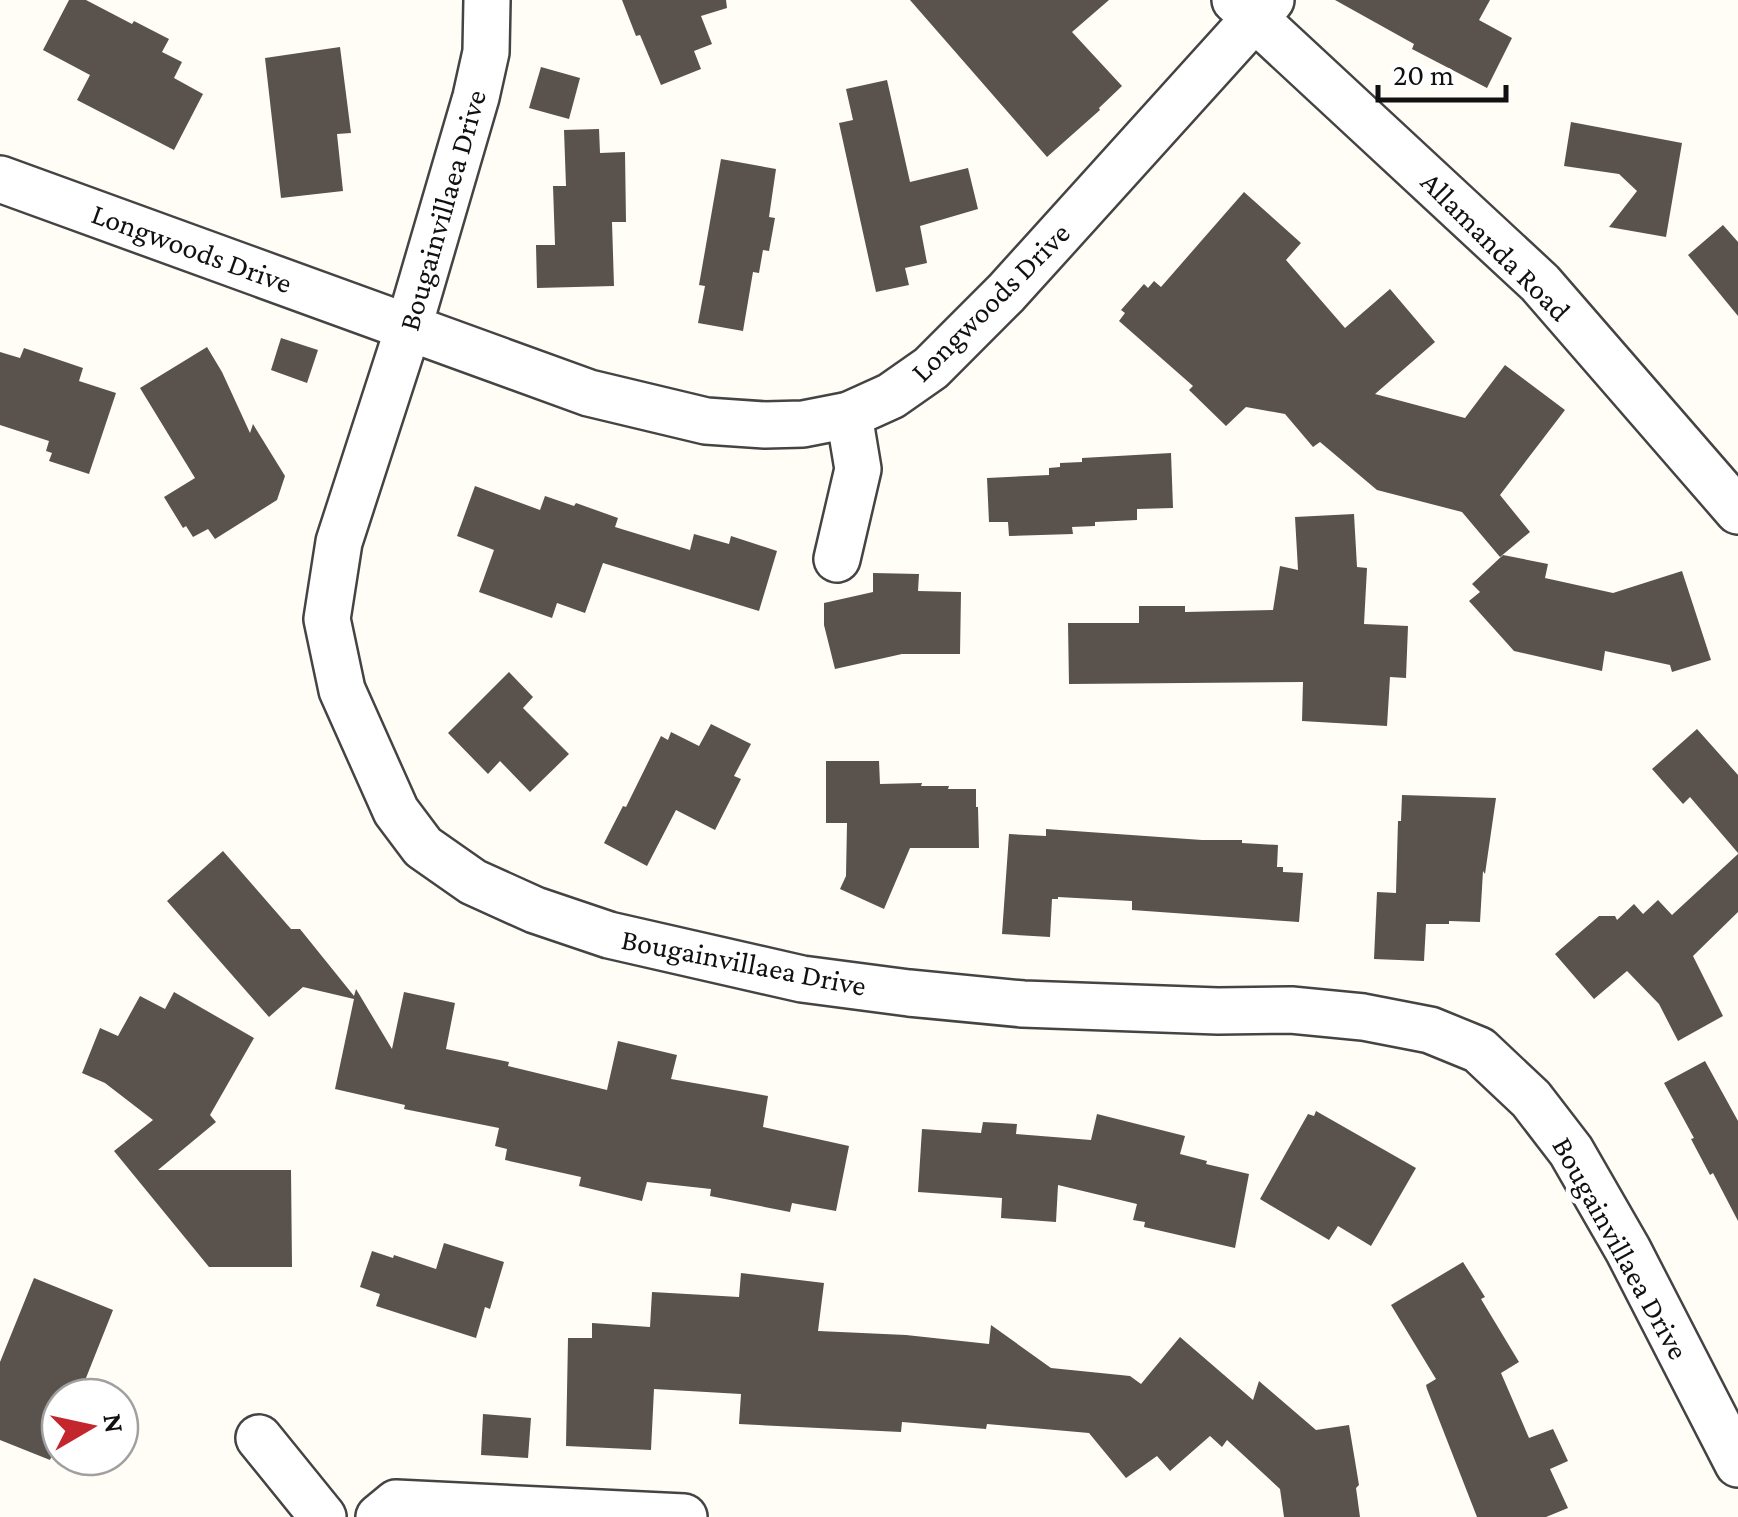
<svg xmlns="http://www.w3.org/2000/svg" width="1738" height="1517" font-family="'Crimson Pro',serif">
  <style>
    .building { fill: #5a524d }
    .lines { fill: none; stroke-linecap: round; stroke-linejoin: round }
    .minor-casing { stroke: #444; stroke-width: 50 }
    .minor { stroke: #fff; stroke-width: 45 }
    .labels { text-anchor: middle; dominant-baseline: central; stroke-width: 10; stroke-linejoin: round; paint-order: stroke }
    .street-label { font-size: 30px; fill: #111; stroke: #fff }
  </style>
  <rect width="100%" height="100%" fill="#fffdf5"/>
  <!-- building -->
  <g class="building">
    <polygon points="69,0 86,0 132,24 134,21 169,39 162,52 182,62 174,78 203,94 174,150 77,100 90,75 43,50"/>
    <polygon points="622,0 726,0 727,8 701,16 712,44 694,51 701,69 661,85 640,35 636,36"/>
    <polygon points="910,0 1109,0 1072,32 1122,86 1099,108 1100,110 1047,157"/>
    <polygon points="1335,0 1490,0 1479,20 1512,38 1487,88 1412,49 1414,44"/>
    <polygon points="340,47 351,133 337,134 343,191 281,198 265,58"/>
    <polygon points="541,67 580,78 569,119 529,108"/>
    <polygon points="887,80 910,182 968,168 978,209 920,226 927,263 905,268 909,285 876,292 839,123 853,120 846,89"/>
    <polygon points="1571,122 1682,143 1666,237 1609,227 1637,191 1619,174 1564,166"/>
    <polygon points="599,129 600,153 625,152 626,222 612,222 614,286 537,288 536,245 555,245 553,186 566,186 564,130"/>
    <polygon points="721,159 776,169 769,217 775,218 769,251 763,250 759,273 753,272 743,331 698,323 705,286 699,285"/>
    <polygon points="1244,192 1301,243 1286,260 1345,328 1390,289 1435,342 1375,394 1465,418 1505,365 1565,410 1500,495 1530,532 1500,557 1462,512 1377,490 1320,442 1313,447 1285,414 1246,407 1226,426 1189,390 1193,386 1119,321 1125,313 1121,310 1144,284 1148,288 1154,281 1161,287"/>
    <polygon points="1723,225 1738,242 1738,316 1688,255"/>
    <polygon points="281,338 318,350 307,383 271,370"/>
    <polygon points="207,347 222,372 250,433 253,424 285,476 277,500 215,539 208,529 193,537 186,526 183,528 164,497 195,478 140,388"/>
    <polygon points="24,348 83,368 79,381 116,393 89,474 49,461 52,453 46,451 49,441 0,425 0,352 20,358"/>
    <polygon points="1171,453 1173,508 1137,509 1137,520 1095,522 1095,526 1072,527 1073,534 1009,536 1008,522 989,522 987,478 1049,475 1049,468 1060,467 1060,463 1082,462 1082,458"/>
    <polygon points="475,486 540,510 545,496 574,506 576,503 618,518 615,527 690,550 694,534 729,544 731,536 777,551 759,611 603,563 585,613 557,603 552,618 479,592 494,550 457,536"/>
    <polygon points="1354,514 1357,567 1367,568 1364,624 1408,626 1406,678 1390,677 1387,726 1302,721 1303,682 1069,684 1068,623 1139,623 1139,606 1185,606 1185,612 1273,610 1280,566 1298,570 1295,517"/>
    <polygon points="1503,555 1548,564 1545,578 1613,593 1682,571 1711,660 1672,672 1670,665 1605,651 1602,671 1514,651 1469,601 1480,592 1472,584"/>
    <polygon points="873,573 919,574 918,591 961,592 960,654 902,654 835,669 824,625 824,603 873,592"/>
    <polygon points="509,672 533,697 523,708 569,754 530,792 500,761 488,774 448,733"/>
    <polygon points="711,724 751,744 734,776 741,779 715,830 676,810 647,866 604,843 623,806 626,807 661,736 668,740 671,732 699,746"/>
    <polygon points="1697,729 1738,775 1738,853 1690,797 1683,804 1652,769"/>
    <polygon points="826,761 879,761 880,784 922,783 921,786 949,786 948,789 976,789 976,807 978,807 979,848 910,848 884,909 840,889 846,876 847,823 826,823"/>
    <polygon points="1402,795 1496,798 1485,874 1483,871 1480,922 1449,921 1449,924 1426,924 1424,961 1374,959 1377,892 1396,893 1398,821 1401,821"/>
    <polygon points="1046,829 1202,840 1242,840 1242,843 1278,845 1277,867 1283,867 1283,872 1303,873 1299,922 1132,910 1132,901 1058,897 1058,899 1052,899 1050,937 1002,934 1009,834 1046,836"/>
    <polygon points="223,851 291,929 300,929 354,996 356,989 392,1049 404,992 455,1003 446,1049 509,1062 508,1066 607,1090 618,1041 677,1055 671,1079 768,1096 763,1127 849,1146 836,1211 792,1203 790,1212 710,1196 711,1189 647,1182 642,1201 579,1186 581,1177 505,1160 507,1149 495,1146 499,1128 404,1109 405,1105 335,1089 354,999 303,987 269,1017 167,901"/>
    <polygon points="1738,854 1738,912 1693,956 1723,1016 1678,1041 1659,1004 1627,971 1594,999 1555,954 1599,916 1615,916 1617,920 1634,904 1643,914 1658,900 1672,915"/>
    <polygon points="174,992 254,1038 210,1115 216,1122 158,1170 291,1170 292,1267 209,1267 114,1151 153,1120 105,1083 82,1073 100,1028 118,1036 140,996 165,1009"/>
    <polygon points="1705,1061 1738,1121 1738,1221 1713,1173 1710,1175 1691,1139 1694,1138 1664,1083"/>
    <polygon points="1316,1111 1416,1168 1371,1246 1338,1226 1329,1240 1260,1199 1308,1114 1314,1116"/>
    <polygon points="1097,1114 1185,1136 1180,1154 1207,1161 1206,1164 1249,1174 1235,1248 1144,1227 1145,1222 1133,1220 1137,1204 1058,1185 1056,1222 1001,1218 1002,1198 918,1192 922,1129 981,1133 983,1122 1017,1124 1016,1134 1091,1140"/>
    <polygon points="444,1243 504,1262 490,1309 485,1307 476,1338 376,1306 380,1294 360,1287 372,1251 393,1258 394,1255 436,1269"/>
    <polygon points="1463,1262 1485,1297 1481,1299 1519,1362 1501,1373 1529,1438 1553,1429 1568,1461 1550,1469 1568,1508 1546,1517 1477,1517 1427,1389 1426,1385 1436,1379 1391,1305"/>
    <polygon points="741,1273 824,1283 818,1331 906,1335 989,1344 991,1325 1051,1368 1130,1376 1141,1384 1180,1337 1253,1400 1259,1381 1316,1430 1349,1425 1359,1485 1356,1488 1360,1517 1284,1517 1280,1489 1227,1440 1222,1447 1210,1436 1170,1471 1157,1456 1126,1478 1089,1433 987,1424 986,1429 902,1422 901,1432 739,1424 741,1394 654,1389 651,1450 566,1446 568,1338 592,1338 592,1323 650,1327 652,1292 739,1297"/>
    <polygon points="34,1278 113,1310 84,1383 81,1382 75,1397 60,1397 60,1435 50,1460 0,1440 0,1362"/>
    <polygon points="483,1414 531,1418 528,1458 481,1455"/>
  </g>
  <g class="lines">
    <!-- minor casing -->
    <g class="minor-casing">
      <g id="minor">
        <polyline points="487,0 486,52 476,97 409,326 339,542 327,619 342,690 396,811 423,847 473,882 535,910 609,935 802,979 909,993 1023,1004 1218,1011 1291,1010 1363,1017 1430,1030 1479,1050 1531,1099 1571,1151 1628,1250 1738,1464"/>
        <polyline points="1235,0 1540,283 1738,511"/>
        <polyline points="0,179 589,393 706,421 765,425 803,424 849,415 891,396 931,368 1006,293 1271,0"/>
        <polyline points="837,559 858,469 849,415"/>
        <polyline points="259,1438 323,1517"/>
        <polyline points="379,1517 396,1503 684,1517"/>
      </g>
    </g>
    <!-- minor -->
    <use href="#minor" class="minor"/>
  </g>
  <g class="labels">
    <!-- street labels -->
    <g class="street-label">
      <text transform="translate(442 210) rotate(-74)">Bougainvillaea Drive</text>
      <text transform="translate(1496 246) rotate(45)">Allamanda Road</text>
      <text transform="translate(192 248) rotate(20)">Longwoods Drive</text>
      <text transform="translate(990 302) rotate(-45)">Longwoods Drive</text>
      <text transform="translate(744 962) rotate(11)">Bougainvillaea Drive</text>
      <text transform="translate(1621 1248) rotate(61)">Bougainvillaea Drive</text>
    </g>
  </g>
  <!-- north arrow -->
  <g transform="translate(90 1427) rotate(81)"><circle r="48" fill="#ffffff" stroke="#a0a0a0" stroke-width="2.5"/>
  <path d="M0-8L18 38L0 25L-18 38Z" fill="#c4262e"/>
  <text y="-15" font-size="28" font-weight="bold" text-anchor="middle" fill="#111111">N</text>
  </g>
  <!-- scale -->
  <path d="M1378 85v15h128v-15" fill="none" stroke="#111111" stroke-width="5"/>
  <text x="1393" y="85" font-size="30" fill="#111111" stroke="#ffffff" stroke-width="8" paint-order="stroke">20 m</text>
</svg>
